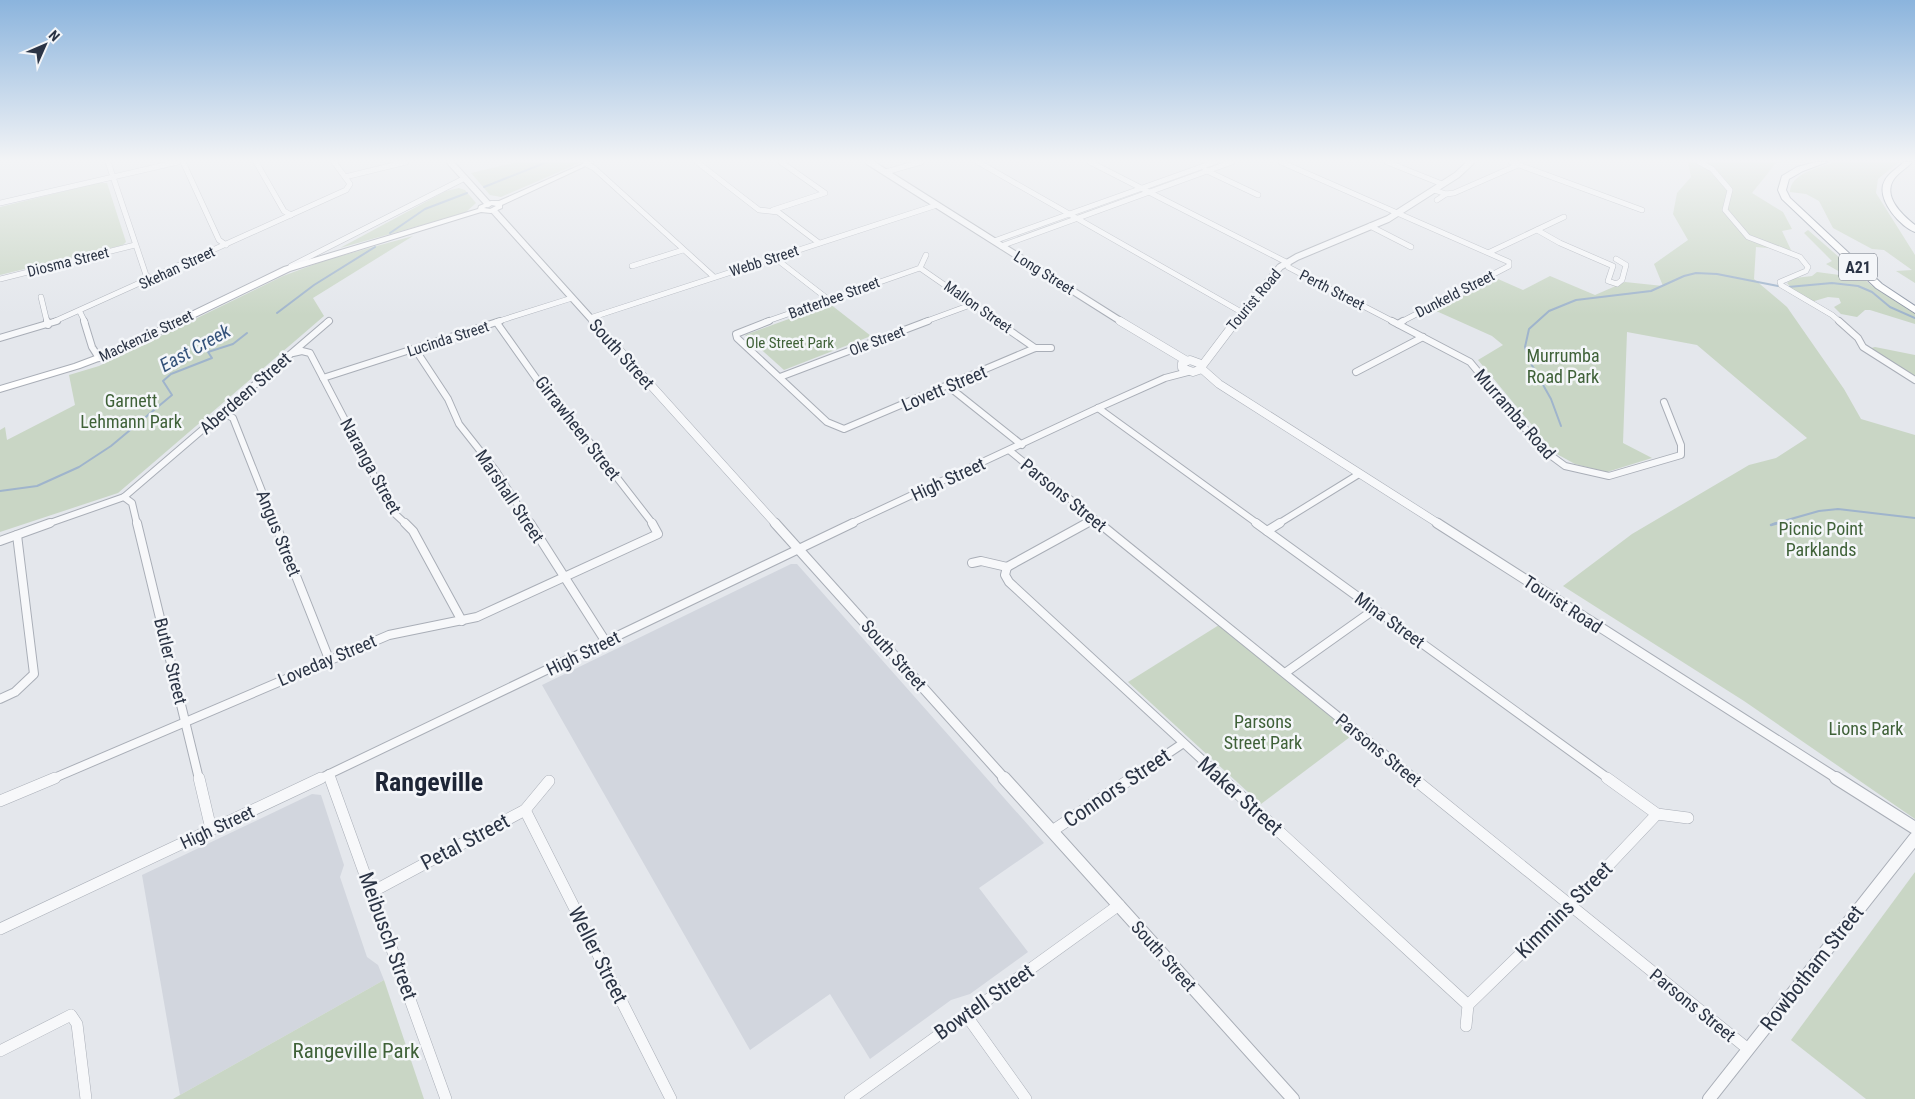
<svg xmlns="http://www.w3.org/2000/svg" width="1915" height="1099" font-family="'Roboto Condensed',sans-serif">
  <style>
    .built { fill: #d2d6de }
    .green { fill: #c9d6c5 }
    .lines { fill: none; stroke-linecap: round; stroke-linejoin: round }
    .stream-far1 { stroke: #9fb4cc; stroke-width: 2 }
    .stream { stroke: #9fb4cc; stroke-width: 2.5 }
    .minor-far3-casing { stroke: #a9aeb7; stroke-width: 6 }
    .minor-far2-casing { stroke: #a9aeb7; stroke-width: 8 }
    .minor-far1-casing { stroke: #a9aeb7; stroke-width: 10 }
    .minor-casing { stroke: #a9aeb7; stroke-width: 12 }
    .tertiary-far3-casing { stroke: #a9aeb7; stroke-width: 8 }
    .tertiary-far2-casing { stroke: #a9aeb7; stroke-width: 9 }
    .tertiary-far1-casing { stroke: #a9aeb7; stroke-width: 11 }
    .tertiary-casing { stroke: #a9aeb7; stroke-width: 14 }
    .secondary-casing { stroke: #a9aeb7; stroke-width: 2 }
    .trunk-casing { stroke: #8b94a3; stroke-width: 2 }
    .minor-far3 { stroke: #f7f8fa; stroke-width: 5 }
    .minor-far2 { stroke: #f7f8fa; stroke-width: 6 }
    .minor-far1 { stroke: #f7f8fa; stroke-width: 8 }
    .minor { stroke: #f7f8fa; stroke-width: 11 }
    .tertiary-far3 { stroke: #f7f8fa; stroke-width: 6 }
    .tertiary-far2 { stroke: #f7f8fa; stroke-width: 8 }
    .tertiary-far1 { stroke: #f7f8fa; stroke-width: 9 }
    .tertiary { stroke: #f7f8fa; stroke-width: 12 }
    .secondary { fill: #fff; fill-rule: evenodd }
    .trunk { fill: #fff; fill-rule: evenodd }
    .labels { text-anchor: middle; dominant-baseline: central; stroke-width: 5; stroke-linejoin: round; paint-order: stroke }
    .far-street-label { font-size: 15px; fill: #2b3445; stroke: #f4f6f9 }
    .far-park-label { font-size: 15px; fill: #3f6138; stroke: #f4f6f9 }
    .shield { fill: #f4f6f9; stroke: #676e7b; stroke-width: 1 }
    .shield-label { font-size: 16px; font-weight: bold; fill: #2b3445 }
    .street-label { font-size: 18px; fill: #2b3445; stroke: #f4f6f9 }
    .park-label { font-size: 18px; fill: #3f6138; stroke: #f4f6f9 }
    .water-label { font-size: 19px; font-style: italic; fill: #34527a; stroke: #f4f6f9 }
    .near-street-label { font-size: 21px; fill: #2b3445; stroke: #f4f6f9 }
    .near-park-label { font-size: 21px; fill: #3f6138; stroke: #f4f6f9 }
    .near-district-label { font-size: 26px; font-weight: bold; fill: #1d2536; stroke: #f4f6f9 }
  </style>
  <rect width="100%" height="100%" fill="#e4e7ec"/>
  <!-- built -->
  <g class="built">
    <polygon points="791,564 797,564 1044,843 979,888 1028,952 970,994 951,1000 870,1059 830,994 750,1050 542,685"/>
    <polygon points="312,794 321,795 344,865 340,877 367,957 378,965 384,980 180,1095 142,875"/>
  </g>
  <!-- green -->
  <g class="green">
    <polygon points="518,162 582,162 501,197 490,195 471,173"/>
    <polygon points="1688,162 1780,162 1776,163 1752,193 1783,212 1792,229 1782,231 1791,250 1756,247 1754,279 1787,307 1844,389 1861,419 1915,435 1915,819 1744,701 1563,586 1632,534 1749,465 1776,458 1807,438 1697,345 1627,332 1623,443 1652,458 1607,472 1575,464 1555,453 1478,360 1503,345 1492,336 1434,310 1498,279 1523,290 1550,276 1595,295 1625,282 1663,286 1654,264 1688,240 1673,214 1677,193 1691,177"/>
    <path d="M1835 162H1899L1878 179 1876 193 1915 255V283L1896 271 1912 270 1884 250 1872 249 1833 228 1819 201 1806 194 1790 192C1790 173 1821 167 1835 162Z"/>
    <polygon points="98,183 107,183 126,242 123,245 0,275 0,207"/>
    <polygon points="459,188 465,190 476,203 465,213 340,248 446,191"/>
    <polygon points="1808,230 1872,286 1915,314 1915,324 1870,310 1865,310 1857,317 1841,314 1834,307 1841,303 1839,298 1828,297 1811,302 1794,291 1787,283 1795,278 1812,276 1817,272 1847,276 1826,264 1832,261 1804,233"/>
    <polygon points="413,236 313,298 324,316 118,493 0,532 0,430 5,427 7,440 75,405 69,375 99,366 283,276 326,260"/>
    <polygon points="830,304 871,336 784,370 745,335"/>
    <polygon points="1875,347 1915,355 1915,377 1872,350 1871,348"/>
    <polygon points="1219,625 1354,734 1261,804 1128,682"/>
    <polygon points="1915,872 1915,1099 1866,1099 1791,1040"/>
    <polygon points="384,980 424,1099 173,1099 180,1095"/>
  </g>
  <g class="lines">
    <!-- stream-far1 -->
    <g class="stream-far1">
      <polyline points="484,187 547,162"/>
      <polyline points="390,233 425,209 467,193"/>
      <polyline points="1788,287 1832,283 1858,286 1872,292 1890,307 1915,318"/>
      <polyline points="277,313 314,285 375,247"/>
      <polyline points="1561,426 1551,399 1529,360 1525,347 1529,329 1549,311 1576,300 1651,291 1684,276 1696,273 1717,274 1778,286"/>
      <polyline points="0,491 37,486 79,467 111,446 172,395 163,381 171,374 212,358 208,352 233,344 247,333"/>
      <polyline points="1773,524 1819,511 1838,509 1915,518"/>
    </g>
    <!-- stream -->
    <polyline class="stream" points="1771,525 1778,523"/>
    <!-- minor-far3 casing -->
    <g class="minor-far3-casing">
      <g id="minor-far3">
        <polyline points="108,162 146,275 152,279"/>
        <polyline points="183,162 219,240 226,245"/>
        <polyline points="256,162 284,211 291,215"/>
        <polyline points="697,162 759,210 778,212 819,243"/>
        <polyline points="978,162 1243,313"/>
        <polyline points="1090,162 1288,263 1288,267 1394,322"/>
        <polyline points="1281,162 1509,262 1509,266 1401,322"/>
        <polyline points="1387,162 1442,184"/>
        <polyline points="1511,162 1642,210"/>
        <polyline points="1699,162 1712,169 1730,190 1725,210 1748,237 1800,257 1808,267 1806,271 1780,282 1781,285 1832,315 1840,322"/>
        <polyline points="586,164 594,168 714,277"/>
        <polyline points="1205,170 1258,195"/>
        <polyline points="886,172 921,162"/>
        <polyline points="345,177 406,162"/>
        <polyline points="1434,190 1446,194 1454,193 1518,165"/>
        <polyline points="1437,200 1446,194"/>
        <polyline points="0,203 178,162"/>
        <polyline points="773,210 825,193 781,162"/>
        <polyline points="1370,226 1411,247"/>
        <polyline points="1537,230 1560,243 1613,266 1608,281 1617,284 1622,280 1626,265 1616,259"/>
        <polyline points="994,241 1215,162"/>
        <polyline points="1001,246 1232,162"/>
        <polyline points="1490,252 1564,217"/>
        <polyline points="775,258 829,300"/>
        <polyline points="291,266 465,178"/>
        <polyline points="632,266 683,250"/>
        <polyline points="920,268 998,322"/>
        <polyline points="0,279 135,245"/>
        <polyline points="41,297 47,322"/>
        <polyline points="80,312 85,322"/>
        <polyline points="590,318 937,205"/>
        <polyline points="53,322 346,190 350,184 334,162"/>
        <polyline points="327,322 329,321"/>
        <polyline points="496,322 572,298"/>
        <polyline points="765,322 920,268 926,255"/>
        <polyline points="924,322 973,304"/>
      </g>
    </g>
    <!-- minor-far2 casing -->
    <g class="minor-far2-casing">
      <g id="minor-far2">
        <polyline points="47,321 48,325"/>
        <polyline points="84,321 92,347 99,358"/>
        <polyline points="769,321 736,334 737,338 827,422 844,429 1035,348 1051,348"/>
        <polyline points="996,321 1035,348"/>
        <polyline points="1392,321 1470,362 1542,449 1565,466 1609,476 1681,455 1681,445 1664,402"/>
        <polyline points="1839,321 1858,338 1863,347 1915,380"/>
        <polyline points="497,323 553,402 577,426 653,524"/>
        <polyline points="1398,324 1403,321"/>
        <polyline points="0,338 57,321"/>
        <polyline points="415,349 448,399 459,424 496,471 530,524"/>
        <polyline points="293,353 302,351 310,353 393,512 406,524"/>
        <polyline points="1356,372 1423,337"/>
        <polyline points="780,377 928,321"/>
        <polyline points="323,378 500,321"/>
        <polyline points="948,386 1022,445"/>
        <polyline points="1098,408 1258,524"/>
        <polyline points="223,413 233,418 275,524"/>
        <polyline points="1010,451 1101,524"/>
        <polyline points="124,497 132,503 137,524"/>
        <polyline points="47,524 124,497 329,321"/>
        <polyline points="850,524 1098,408 1165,378 1188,372"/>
        <polyline points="1084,524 1094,519"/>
        <polyline points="1278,524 1359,474"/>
      </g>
    </g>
    <!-- minor-far1 casing -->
    <g class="minor-far1-casing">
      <g id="minor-far1">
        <polyline points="137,523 199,779"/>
        <polyline points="275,523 329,659"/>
        <polyline points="405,523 413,531 462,621"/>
        <polyline points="530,523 606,642"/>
        <polyline points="1099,523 1415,779"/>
        <polyline points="1256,523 1609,779"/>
        <polyline points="1267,531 1280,523"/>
        <polyline points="0,541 50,523"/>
        <polyline points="972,563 981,561 1007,567"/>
        <polyline points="1007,567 1005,575 1009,582 1223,779"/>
        <polyline points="1007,567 1087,523"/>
        <polyline points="1285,673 1375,609"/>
        <polyline points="0,699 15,692 34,674 17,535"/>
        <polyline points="329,774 331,779"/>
        <polyline points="52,779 389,635 477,617 658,534 652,523"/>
        <polyline points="319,779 853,523"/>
        <polyline points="1130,779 1182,744"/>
      </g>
    </g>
    <!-- minor casing -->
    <g class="minor-casing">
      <g id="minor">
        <polyline points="199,778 211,829"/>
        <polyline points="330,778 446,1099"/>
        <polyline points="1221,778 1468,1005 1466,1026"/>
        <polyline points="1413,778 1748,1049"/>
        <polyline points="1607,778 1657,814 1688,818"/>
        <polyline points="0,801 55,778"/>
        <polyline points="525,810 671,1099"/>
        <polyline points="1052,831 1132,778"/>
        <polyline points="372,892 525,810 549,781"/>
        <polyline points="0,929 321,778"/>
        <polyline points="1468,1005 1570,906 1657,814"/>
        <polyline points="966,1015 1026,1099"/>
        <polyline points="0,1051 71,1015 77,1024 86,1099"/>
        <polyline points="850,1099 1119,905"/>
      </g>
    </g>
    <!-- tertiary-far3 casing -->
    <g class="tertiary-far3-casing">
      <g id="tertiary-far3">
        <polyline points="450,162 488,204"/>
        <polyline points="869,162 1122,322"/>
        <polyline points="494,211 594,322"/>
        <polyline points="1235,322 1280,267 1297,257 1388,219 1457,175 1471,162"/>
      </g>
    </g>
    <!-- tertiary-far2 casing -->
    <g class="tertiary-far2-casing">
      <g id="tertiary-far2">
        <polyline points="593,321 776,524"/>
        <polyline points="1120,321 1187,361"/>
        <polygon points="1190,360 1201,364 1202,369 1193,372 1182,368 1182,363"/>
        <polyline points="1202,366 1236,321"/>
        <polyline points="1202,369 1219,384 1439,524"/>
      </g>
    </g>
    <!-- tertiary-far1 casing -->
    <g class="tertiary-far1-casing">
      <g id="tertiary-far1">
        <polyline points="775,523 1005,779"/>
        <polyline points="1437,523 1838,779"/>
      </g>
    </g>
    <!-- tertiary casing -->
    <g class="tertiary-casing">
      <g id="tertiary">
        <polyline points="1004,778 1293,1099"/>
        <polyline points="1836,778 1915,828"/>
        <polyline points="1709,1099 1915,838"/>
      </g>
    </g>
    <!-- secondary casing -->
    <g class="secondary-casing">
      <path id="secondary" d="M587 162H594L502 205V208L491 213 481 212 290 271 125 351 80 368 0 392V386L74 364 119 347 284 267 478 209 479 206 491 201H499ZM492 205 496 206 490 209 484 208Z"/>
    </g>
    <!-- trunk casing -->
    <g class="trunk-casing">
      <g id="trunk">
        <polygon points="1816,162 1827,162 1803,171 1789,179 1786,190 1790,198 1882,284 1915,306 1915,313 1876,288 1782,199 1778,190 1782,176 1797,167"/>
        <path d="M1904 162H1912C1907 168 1899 172 1894 179 1882 196 1902 215 1915 225V232C1900 226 1879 202 1883 185 1886 174 1897 169 1904 162Z"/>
      </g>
    </g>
    <!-- minor-far3 -->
    <use href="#minor-far3" class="minor-far3"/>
    <!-- minor-far2 -->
    <use href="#minor-far2" class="minor-far2"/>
    <!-- minor-far1 -->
    <use href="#minor-far1" class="minor-far1"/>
    <!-- minor -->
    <use href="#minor" class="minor"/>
    <!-- tertiary-far3 -->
    <use href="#tertiary-far3" class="tertiary-far3"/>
    <!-- tertiary-far2 -->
    <use href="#tertiary-far2" class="tertiary-far2"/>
    <!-- tertiary-far1 -->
    <use href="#tertiary-far1" class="tertiary-far1"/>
    <!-- tertiary -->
    <use href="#tertiary" class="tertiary"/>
    <!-- secondary -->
    <use href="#secondary" class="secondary"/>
    <!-- trunk -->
    <use href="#trunk" class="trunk"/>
  </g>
  <!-- sky -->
  <linearGradient id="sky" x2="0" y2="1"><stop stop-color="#8bb4dd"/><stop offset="0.51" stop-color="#f3f4f6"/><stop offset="1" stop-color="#f3f4f6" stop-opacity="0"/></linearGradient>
  <rect width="1915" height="315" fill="url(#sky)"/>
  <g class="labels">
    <!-- far-street labels -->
    <g class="far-street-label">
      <text transform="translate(764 261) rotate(-18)">Webb Street</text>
      <text transform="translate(68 262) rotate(-14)">Diosma Street</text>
      <text transform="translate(177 268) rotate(-25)">Skehan Street</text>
      <text transform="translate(1044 273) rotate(32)">Long Street</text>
      <text transform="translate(1332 290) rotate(27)">Perth Street</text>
      <text transform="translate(1455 294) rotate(-27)">Dunkeld Street</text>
      <text transform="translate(834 298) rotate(-20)">Batterbee Street</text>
      <text transform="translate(1254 300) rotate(-50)">Tourist Road</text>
      <text transform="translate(978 307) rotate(35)">Mallon Street</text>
      <text transform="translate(146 336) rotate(-25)">Mackenzie Street</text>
      <text transform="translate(448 339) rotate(-18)">Lucinda Street</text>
      <text transform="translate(877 341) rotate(-21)">Ole Street</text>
    </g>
    <!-- far-park labels -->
    <g class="far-park-label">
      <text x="790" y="343">Ole Street Park</text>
    </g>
    <!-- shield labels -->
    <rect class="shield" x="1839" y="253.5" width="38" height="27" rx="4"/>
    <g class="shield-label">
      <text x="1858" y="267">A21</text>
    </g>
    <!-- street labels -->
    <g class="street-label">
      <text transform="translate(622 354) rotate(48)">South Street</text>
      <text transform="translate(944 388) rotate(-23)">Lovett Street</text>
      <text transform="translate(245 393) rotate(-41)">Aberdeen Street</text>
      <text transform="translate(1515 414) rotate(49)">Murramba Road</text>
      <text transform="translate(578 428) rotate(52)">Girrawheen Street</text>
      <text transform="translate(371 466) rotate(61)">Naranga Street</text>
      <text transform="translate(948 479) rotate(-25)">High Street</text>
      <text transform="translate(1064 495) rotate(39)">Parsons Street</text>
      <text transform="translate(510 496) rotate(56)">Marshall Street</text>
      <text transform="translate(279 533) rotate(68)">Angus Street</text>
      <text transform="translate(1563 604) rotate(33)">Tourist Road</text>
      <text transform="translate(1390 620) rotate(36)">Mina Street</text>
      <text transform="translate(583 653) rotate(-26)">High Street</text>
      <text transform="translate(894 655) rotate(48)">South Street</text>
      <text transform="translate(327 660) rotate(-23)">Loveday Street</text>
      <text transform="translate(171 661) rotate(76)">Butler Street</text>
      <text transform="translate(1379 750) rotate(39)">Parsons Street</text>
      <text transform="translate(217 827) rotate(-25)">High Street</text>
      <text transform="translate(1164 956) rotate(48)">South Street</text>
      <text transform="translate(1693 1005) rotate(39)">Parsons Street</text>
    </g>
    <!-- park labels -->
    <g class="park-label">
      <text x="1563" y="355">Murrumba<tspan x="1563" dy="21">Road Park</tspan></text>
      <text x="131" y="400">Garnett<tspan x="131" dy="21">Lehmann Park</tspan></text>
      <text x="1821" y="528">Picnic Point<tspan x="1821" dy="21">Parklands</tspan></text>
      <text x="1263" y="721">Parsons<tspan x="1263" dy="21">Street Park</tspan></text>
      <text x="1866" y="728">Lions Park</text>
    </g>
    <!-- water labels -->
    <g class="water-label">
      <text transform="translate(195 348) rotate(-29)">East Creek</text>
    </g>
    <!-- near-street labels -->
    <g class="near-street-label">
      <text transform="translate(1117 788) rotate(-34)">Connors Street</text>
      <text transform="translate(1240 796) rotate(42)">Maker Street</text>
      <text transform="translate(465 842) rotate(-28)">Petal Street</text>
      <text transform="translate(1564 910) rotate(-45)">Kimmins Street</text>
      <text transform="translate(388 936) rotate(70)">Meibusch Street</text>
      <text transform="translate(598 955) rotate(63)">Weller Street</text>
      <text transform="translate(1812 968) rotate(-52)">Rowbotham Street</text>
      <text transform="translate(984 1002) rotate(-35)">Bowtell Street</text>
    </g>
    <!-- near-park labels -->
    <g class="near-park-label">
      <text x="356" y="1051">Rangeville Park</text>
    </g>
    <!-- near-district labels -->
    <g class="near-district-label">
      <text x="429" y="782">Rangeville</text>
    </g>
  </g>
  <!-- north arrow -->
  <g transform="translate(45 45) rotate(45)" stroke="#f4f6f9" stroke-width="4" paint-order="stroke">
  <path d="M0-4L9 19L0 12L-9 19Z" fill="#2b3445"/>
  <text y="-8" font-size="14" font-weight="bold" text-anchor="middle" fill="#2b3445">N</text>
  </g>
</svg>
